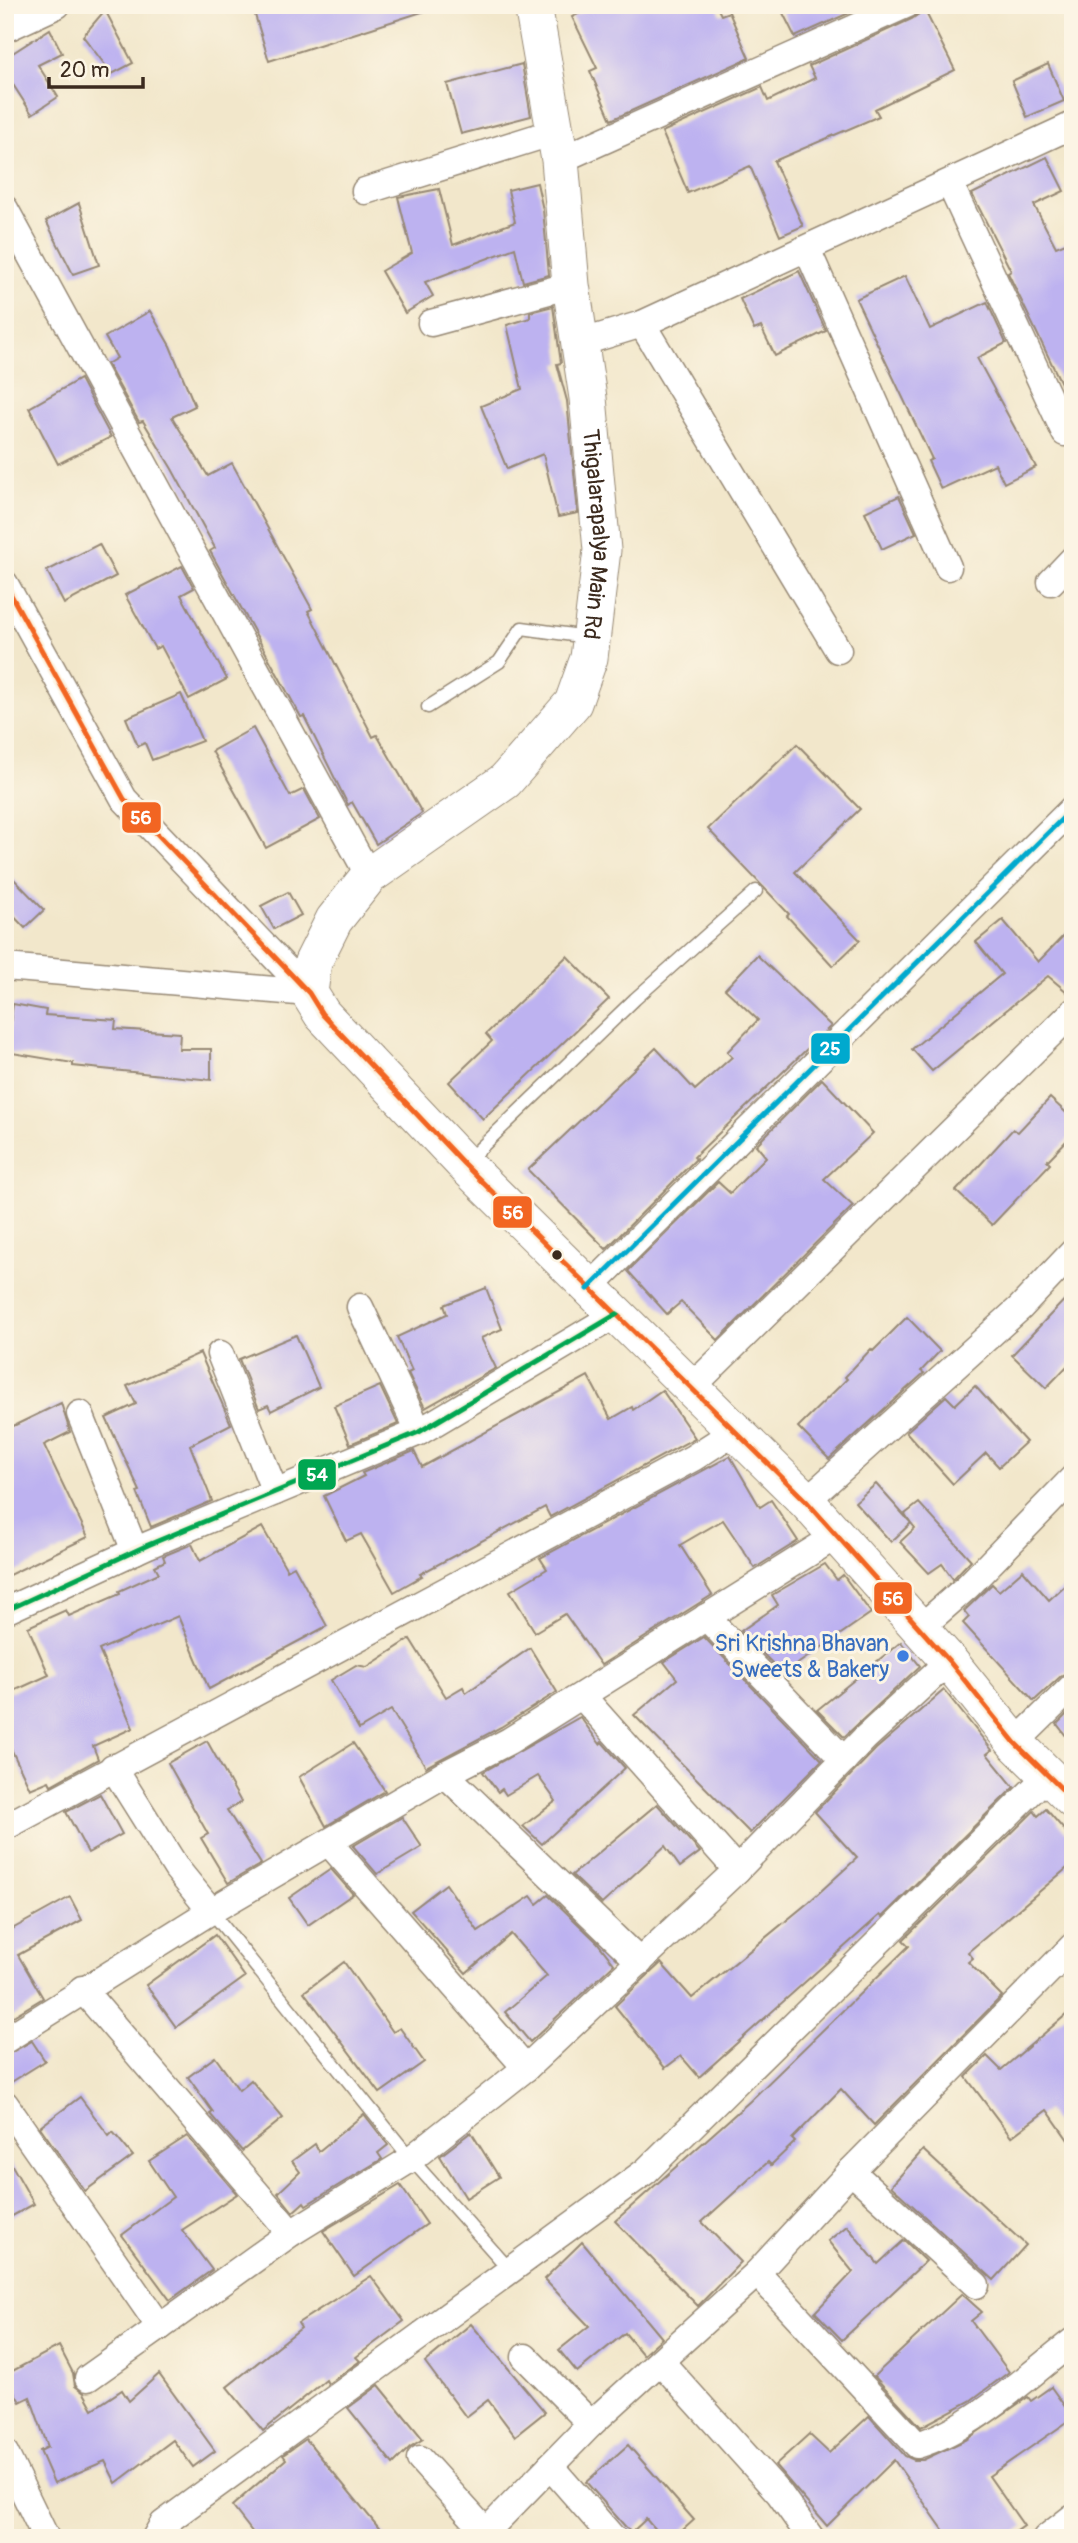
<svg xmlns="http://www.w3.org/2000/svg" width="1078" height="2543" font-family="Pangolin,sans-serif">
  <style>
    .building { fill: #bdb2f0 }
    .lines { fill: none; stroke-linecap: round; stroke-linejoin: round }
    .lane-casing { stroke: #968874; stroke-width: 15 }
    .street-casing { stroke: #968874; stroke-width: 29 }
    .secondary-casing { stroke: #968874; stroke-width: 39 }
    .lane { stroke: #fff; stroke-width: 12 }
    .street { stroke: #fff; stroke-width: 26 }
    .secondary { stroke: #fff; stroke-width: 37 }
    .bus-1-casing { stroke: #fcf5e5; stroke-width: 10 }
    .bus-2-casing { stroke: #fcf5e5; stroke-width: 10 }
    .bus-3-casing { stroke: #fcf5e5; stroke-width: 10 }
    .bus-1 { stroke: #f26522; stroke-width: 5 }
    .bus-2 { stroke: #00a9ce; stroke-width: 5 }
    .bus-3 { stroke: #00a651; stroke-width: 5 }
    .bus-dot { fill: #3b2a1e; stroke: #fcf5e5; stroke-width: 2.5 }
    .shop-dot { fill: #3f7fe0; stroke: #fcf5e5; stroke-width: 2.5 }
    .labels { text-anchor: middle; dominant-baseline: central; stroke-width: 6; stroke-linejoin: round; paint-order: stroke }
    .street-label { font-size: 23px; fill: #3b2a1e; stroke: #fcf5e5 }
    .shop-label { font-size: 23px; fill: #366cbe; stroke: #fcf5e5; text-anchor: end }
    .line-badge { stroke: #fcf5e5; stroke-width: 2.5 }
    .badge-label { font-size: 19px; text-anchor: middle; font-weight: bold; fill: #fff }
  </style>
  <rect width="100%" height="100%" fill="#fcf5e5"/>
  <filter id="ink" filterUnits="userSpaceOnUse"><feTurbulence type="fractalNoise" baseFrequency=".0143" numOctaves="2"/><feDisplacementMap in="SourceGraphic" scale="14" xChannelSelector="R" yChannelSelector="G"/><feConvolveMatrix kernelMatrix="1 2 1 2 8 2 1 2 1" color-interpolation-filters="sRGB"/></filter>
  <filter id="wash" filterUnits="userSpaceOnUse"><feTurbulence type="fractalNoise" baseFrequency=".00686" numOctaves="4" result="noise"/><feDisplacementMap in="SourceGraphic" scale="28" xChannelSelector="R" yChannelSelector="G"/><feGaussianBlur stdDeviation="1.57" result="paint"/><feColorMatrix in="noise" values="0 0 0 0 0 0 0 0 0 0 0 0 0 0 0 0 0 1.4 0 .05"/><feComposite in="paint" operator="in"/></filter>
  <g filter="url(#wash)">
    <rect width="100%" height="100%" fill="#f2e7cb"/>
    <g id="blocks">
      <!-- building -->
      <g class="building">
        <polygon points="252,5 425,5 425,11 269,61"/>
        <polygon points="596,5 716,5 721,15 729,12 749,58 611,120 590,71 597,68 572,17"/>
        <polygon points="779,5 867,5 795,37"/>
        <polygon points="922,5 955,70 875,109 879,116 774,161 803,226 780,236 750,166 688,193 662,132 762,87 768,101 815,78 809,66 912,19 919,14"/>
        <polygon points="105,10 133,63 112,74 83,36"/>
        <polygon points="50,29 62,53 38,65 58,97 32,114 10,80 5,82 5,58"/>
        <polygon points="522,64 531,116 461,134 447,84"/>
        <polygon points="1048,64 1064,101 1027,117 1012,81"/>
        <polygon points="1047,157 1064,191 1034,205 1056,247 1073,240 1073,408 1008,273 1011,271 972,194"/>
        <polygon points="537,183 543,210 549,275 523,282 515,248 425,282 433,296 405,313 381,271 412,253 398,197 439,189 453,245 515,222 508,190"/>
        <polygon points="79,203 99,265 73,274 46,221"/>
        <polygon points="799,271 826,331 775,356 761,327 754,330 740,299"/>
        <polygon points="905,276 930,329 987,302 1006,343 977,358 1036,467 1004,483 995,464 941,489 928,461 932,459 856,299"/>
        <polygon points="553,306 561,363 557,364 567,401 578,513 558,517 543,454 507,469 481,406 522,389 507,325 530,318 530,312"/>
        <polygon points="150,311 170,346 195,406 172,417 208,476 232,463 312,609 308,611 373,737 377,735 422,813 376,844 352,802 348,805 304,716 301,717 210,551 215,548 172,469 143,421 139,422 107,364 117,358 105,337"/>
        <polygon points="80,379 111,437 58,464 29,408"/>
        <polygon points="899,496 916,533 882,549 865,512"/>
        <polygon points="99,544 116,576 64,604 47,571"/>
        <polygon points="182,566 194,588 181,595 227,679 189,699 161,646 155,649 125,595"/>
        <polygon points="181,694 202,741 152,760 145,743 138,746 126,718"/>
        <polygon points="253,728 290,796 304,789 320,819 266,848 212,751"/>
        <polygon points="797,744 860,809 795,872 860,940 833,966 787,916 789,914 708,829"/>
        <polygon points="5,870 44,910 25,928 5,907"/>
        <polygon points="288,892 301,915 274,929 261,906"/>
        <polygon points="1003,920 1038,962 1073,926 1073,997 1048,976 932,1071 912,1049 1002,974 976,942"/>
        <polygon points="757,955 831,1026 694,1157 696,1159 606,1249 528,1170 656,1048 695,1090 732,1057 727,1052 758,1020 725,989"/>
        <polygon points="567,956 609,999 483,1119 449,1082 492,1041 486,1034"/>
        <polygon points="13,1004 46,1010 45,1015 116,1020 115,1029 180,1033 179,1049 211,1049 211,1080 73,1066 73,1063 6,1052"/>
        <polygon points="822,1079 873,1133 824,1179 853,1206 718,1340 681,1302 667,1314 628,1271 718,1182 730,1193 766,1157 756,1145"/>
        <polygon points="1050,1098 1073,1119 1073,1134 1047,1161 1050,1164 992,1225 956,1191 1013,1129 1018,1132"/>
        <polygon points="486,1288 502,1329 481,1338 496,1368 425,1408 408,1373 412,1371 397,1337 447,1314 444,1305"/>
        <polygon points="1073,1291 1073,1360 1046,1388 1012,1355"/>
        <polygon points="907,1317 940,1351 921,1371 924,1373 829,1459 798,1427 847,1379 845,1377 871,1349 873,1351"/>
        <polygon points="296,1335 319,1387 271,1411 268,1405 259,1409 239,1359"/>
        <polygon points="200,1353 231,1424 190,1445 212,1501 151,1527 137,1492 140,1491 106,1418 136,1404 127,1386"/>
        <polygon points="588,1376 611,1419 632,1407 633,1410 662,1390 695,1438 550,1517 545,1507 420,1574 422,1576 394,1592 361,1534 346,1541 324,1496 364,1476 362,1473 414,1451 422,1467"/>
        <polygon points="380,1386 398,1424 350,1444 334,1406"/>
        <polygon points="975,1386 1026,1442 999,1467 986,1453 953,1484 906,1432 946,1396 955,1405"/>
        <polygon points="61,1403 70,1432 44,1445 88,1537 5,1577 5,1430"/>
        <polygon points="730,1456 760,1507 771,1500 798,1541 755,1568 723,1520 680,1545 712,1595 601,1665 565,1614 535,1632 510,1591 547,1569 540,1558"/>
        <polygon points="876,1484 911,1523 905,1514 919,1503 971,1560 953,1579 942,1564 929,1573 900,1542 915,1528 911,1523 891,1542 855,1502"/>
        <polygon points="262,1527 287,1570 294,1566 327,1626 209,1689 178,1616 99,1650 133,1728 93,1746 98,1759 51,1785 49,1781 30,1789 5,1736 5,1695 49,1675 28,1627 66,1610 69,1616 120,1594 119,1591 159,1573 155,1566 165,1561 163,1556 192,1544 200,1561"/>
        <polygon points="825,1564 837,1580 843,1575 871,1613 783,1674 741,1631 778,1605 772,1595"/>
        <polygon points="1023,1570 1049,1600 1073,1578 1073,1671 1062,1675 1034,1701 963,1623 969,1617 964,1611 992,1584 999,1591"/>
        <polygon points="704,1637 822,1760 750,1833 634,1715 677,1679 664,1662"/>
        <polygon points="410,1639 446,1697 463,1687 466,1693 530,1648 557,1692 501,1727 426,1767 391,1710 359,1729 331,1680 356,1665 367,1667"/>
        <polygon points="901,1642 920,1666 844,1737 817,1710"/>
        <polygon points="944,1690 992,1750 987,1754 1014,1787 882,1917 880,1915 699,2077 681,2056 665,2068 615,2006 661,1963 692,1998 809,1902 857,1858 815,1812 876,1749"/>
        <polygon points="1073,1708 1073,1745 1057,1724"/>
        <polygon points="580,1717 600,1744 602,1742 625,1768 542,1844 523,1826 556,1801 538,1776 506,1795 502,1789 498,1792 483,1772"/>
        <polygon points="207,1741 241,1802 227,1810 261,1864 228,1883 201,1838 208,1834 168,1763"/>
        <polygon points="353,1743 385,1791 326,1826 299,1777"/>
        <polygon points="100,1794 122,1834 88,1853 66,1812"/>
        <polygon points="657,1804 700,1852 680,1867 665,1846 602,1904 572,1875"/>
        <polygon points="1046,1809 1073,1840 1073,1863 968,1952 973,1958 968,1962 1002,1996 874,2125 841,2089 792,2139 795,2142 771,2165 768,2162 702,2222 741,2262 698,2306 615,2221 750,2101 909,1946 903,1940 1034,1811 1038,1816"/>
        <polygon points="402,1817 422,1847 377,1874 353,1846"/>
        <polygon points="331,1869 353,1894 308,1925 289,1898"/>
        <polygon points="446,1884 478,1931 531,1896 537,1904 548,1895 597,1942 614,1964 530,2042 505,2012 547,1976 511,1934 466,1973 411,1911"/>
        <polygon points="70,1897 82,1920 18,1955 43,1998 5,2021 5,1933"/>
        <polygon points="215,1935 245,1977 176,2027 146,1985"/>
        <polygon points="344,1962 393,2032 400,2028 424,2062 380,2093 304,1992"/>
        <polygon points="1073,2009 1073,2147 1047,2110 1011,2137 966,2077 987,2056 1001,2070"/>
        <polygon points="32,2041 45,2061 5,2086 5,2056"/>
        <polygon points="215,2057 239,2090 251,2080 283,2118 242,2151 210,2114 213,2112 188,2077"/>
        <polygon points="80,2097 109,2136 113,2132 133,2156 85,2191 40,2127"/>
        <polygon points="364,2114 388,2145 378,2153 382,2159 306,2205 304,2202 293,2212 278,2193 300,2172 292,2161 315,2144 319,2151"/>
        <polygon points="471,2132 499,2177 466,2198 440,2156"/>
        <polygon points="187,2136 237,2194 182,2230 212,2270 170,2300 122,2235 173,2197 149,2161"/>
        <polygon points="923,2150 1026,2245 994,2280 891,2186"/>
        <polygon points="5,2153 34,2204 5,2220"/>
        <polygon points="400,2185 427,2224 354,2276 323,2231"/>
        <polygon points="847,2226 878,2264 904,2240 926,2261 842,2340 815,2312 853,2272 828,2241"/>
        <polygon points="582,2242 662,2338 643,2355 625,2333 577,2372 559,2350 589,2326 544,2279"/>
        <polygon points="371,2276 404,2321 356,2357 360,2361 328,2384 326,2380 263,2431 227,2387 301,2328 298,2323"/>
        <polygon points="962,2294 982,2312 971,2321 1009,2372 970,2401 921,2427 874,2376"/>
        <polygon points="471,2324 545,2412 515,2436 488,2400 466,2417 425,2362"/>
        <polygon points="59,2346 73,2373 75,2386 84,2393 93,2409 122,2390 129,2401 159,2374 215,2451 193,2467 173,2440 116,2483 105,2461 54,2483 40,2451 48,2447 30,2397 20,2402 5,2375"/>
        <polygon points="379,2385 423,2439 410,2447 393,2464 348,2408"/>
        <polygon points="1051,2387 1073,2418 989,2476 1024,2526 1007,2538 949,2538 894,2460 827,2526 775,2465 809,2434 829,2453 869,2416 905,2456 914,2460 923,2460 966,2440 1028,2397 1031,2401"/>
        <polygon points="306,2439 387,2538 257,2538 232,2506 286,2459 283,2455"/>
        <polygon points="628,2445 694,2520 674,2538 662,2538 646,2519 631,2533 586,2482"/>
      </g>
    </g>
  </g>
  <g filter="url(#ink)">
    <use href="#blocks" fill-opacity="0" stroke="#968874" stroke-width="2"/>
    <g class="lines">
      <!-- lane casing -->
      <g class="lane-casing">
        <g id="lane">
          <polyline points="428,707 499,662 522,628 587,637"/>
          <polyline points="465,1163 635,999 756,891"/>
          <polyline points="211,1911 411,2159 510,2270"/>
        </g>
      </g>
      <!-- street casing -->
      <g class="street-casing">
        <g id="street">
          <polyline points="5,29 57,5"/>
          <polyline points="560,160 906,5"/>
          <polyline points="950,184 1065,433"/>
          <polyline points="365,191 554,132"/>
          <polyline points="5,209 369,876"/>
          <polyline points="807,249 948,567"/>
          <polyline points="431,323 571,285"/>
          <polyline points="642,324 838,650"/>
          <polyline points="580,343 642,324 1073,125"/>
          <polyline points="1051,582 1073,559"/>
          <polyline points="5,584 124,799 309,993"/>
          <polyline points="5,967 309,993"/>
          <polyline points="588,1289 1073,808"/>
          <polyline points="360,1307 419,1432"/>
          <polyline points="220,1354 275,1492"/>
          <polyline points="691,1388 1073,1012"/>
          <polyline points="80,1414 135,1551"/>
          <polyline points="806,1501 1020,1308 1073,1252"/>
          <polyline points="5,1611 148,1545 419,1432 617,1314"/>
          <polyline points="706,1617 844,1760"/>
          <polyline points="919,1629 968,1586 1073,1478"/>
          <polyline points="582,1696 737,1870"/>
          <polyline points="1015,1743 1073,1686"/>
          <polyline points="113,1767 177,1869 211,1911"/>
          <polyline points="445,1774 640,1962"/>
          <polyline points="5,1827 693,1458 735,1431"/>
          <polyline points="329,1843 526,2068"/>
          <polyline points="82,1989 291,2233"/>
          <polyline points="5,2040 211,1911 445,1774 509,1741 836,1536"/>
          <polyline points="5,2104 160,2327 291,2233 411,2159 526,2068 737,1870 865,1738 949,1661"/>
          <polyline points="851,2171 976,2285"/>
          <path d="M757 2273 917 2445C975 2427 1025 2378 1073 2341"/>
          <polyline points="525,2357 591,2424"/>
          <polyline points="661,2362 779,2493 811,2538"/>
          <polyline points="88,2378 160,2327"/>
          <polyline points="5,2453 46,2538"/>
          <polyline points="420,2459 486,2532"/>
          <polyline points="550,2466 613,2538"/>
          <polyline points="155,2538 163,2524 646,2171 1046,1777"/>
          <polyline points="480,2538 591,2424 757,2273 851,2171 1073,1946"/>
          <polyline points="1046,2538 1073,2517"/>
        </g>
      </g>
      <!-- secondary casing -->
      <g class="secondary-casing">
        <g id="secondary">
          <path id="s1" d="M533 5 560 160 571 285 588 398 602 550 589 658 573 703 505 781 369 876 334 920 313 962 309 993 322 1014 464 1164 806 1501 949 1661 1015 1743 1073 1800"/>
        </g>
      </g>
      <!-- lane -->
      <use href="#lane" class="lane"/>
      <!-- street -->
      <use href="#street" class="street"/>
      <!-- secondary -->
      <use href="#secondary" class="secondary"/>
      <!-- bus-1 casing -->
      <g class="bus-1-casing">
        <polyline id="bus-1" points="5,584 124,799 309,993 322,1014 464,1164 806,1501 949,1661 1015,1743 1073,1800"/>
      </g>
      <!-- bus-2 casing -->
      <g class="bus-2-casing">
        <polyline id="bus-2" points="588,1289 1073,808"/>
      </g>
      <!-- bus-3 casing -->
      <g class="bus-3-casing">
        <polyline id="bus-3" points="5,1611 148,1545 419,1432 617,1314"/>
      </g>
      <!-- bus-1 -->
      <use href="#bus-1" class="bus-1"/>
      <!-- bus-2 -->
      <use href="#bus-2" class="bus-2"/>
      <!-- bus-3 -->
      <use href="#bus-3" class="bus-3"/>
    </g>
  </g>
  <!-- markers -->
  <circle class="bus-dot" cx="557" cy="1255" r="6"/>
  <circle class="shop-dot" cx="903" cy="1656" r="7"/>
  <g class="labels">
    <!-- street labels -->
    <g class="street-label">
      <text stroke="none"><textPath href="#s1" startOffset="534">Thigalarapalya Main Rd</textPath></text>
    </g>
    <!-- shop labels -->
    <g class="shop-label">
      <text x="889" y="1643">Sri Krishna Bhavan<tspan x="889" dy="26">Sweets &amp; Bakery</tspan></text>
    </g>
  </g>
  <g class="line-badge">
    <rect x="121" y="801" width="41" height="33" rx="7" fill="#f26522"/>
    <rect x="810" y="1032" width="41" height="33" rx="7" fill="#00a9ce"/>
    <rect x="492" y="1195" width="41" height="34" rx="7" fill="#f26522"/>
    <rect x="297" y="1458" width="40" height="33" rx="7" fill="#00a651"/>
    <rect x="873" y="1581" width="40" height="34" rx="7" fill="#f26522"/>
  </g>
  <g class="badge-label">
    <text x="141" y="824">56</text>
    <text x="830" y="1055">25</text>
    <text x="513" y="1219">56</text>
    <text x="317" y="1481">54</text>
    <text x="893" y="1605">56</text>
  </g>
  <!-- margin -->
  <rect width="1078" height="2543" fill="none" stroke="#fcf5e5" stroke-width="28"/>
  <!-- scale -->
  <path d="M49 77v10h94v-10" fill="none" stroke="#3b2a1e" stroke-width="3.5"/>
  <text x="60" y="77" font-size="21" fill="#3b2a1e" stroke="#fcf5e5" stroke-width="5" paint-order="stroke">20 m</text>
</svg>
